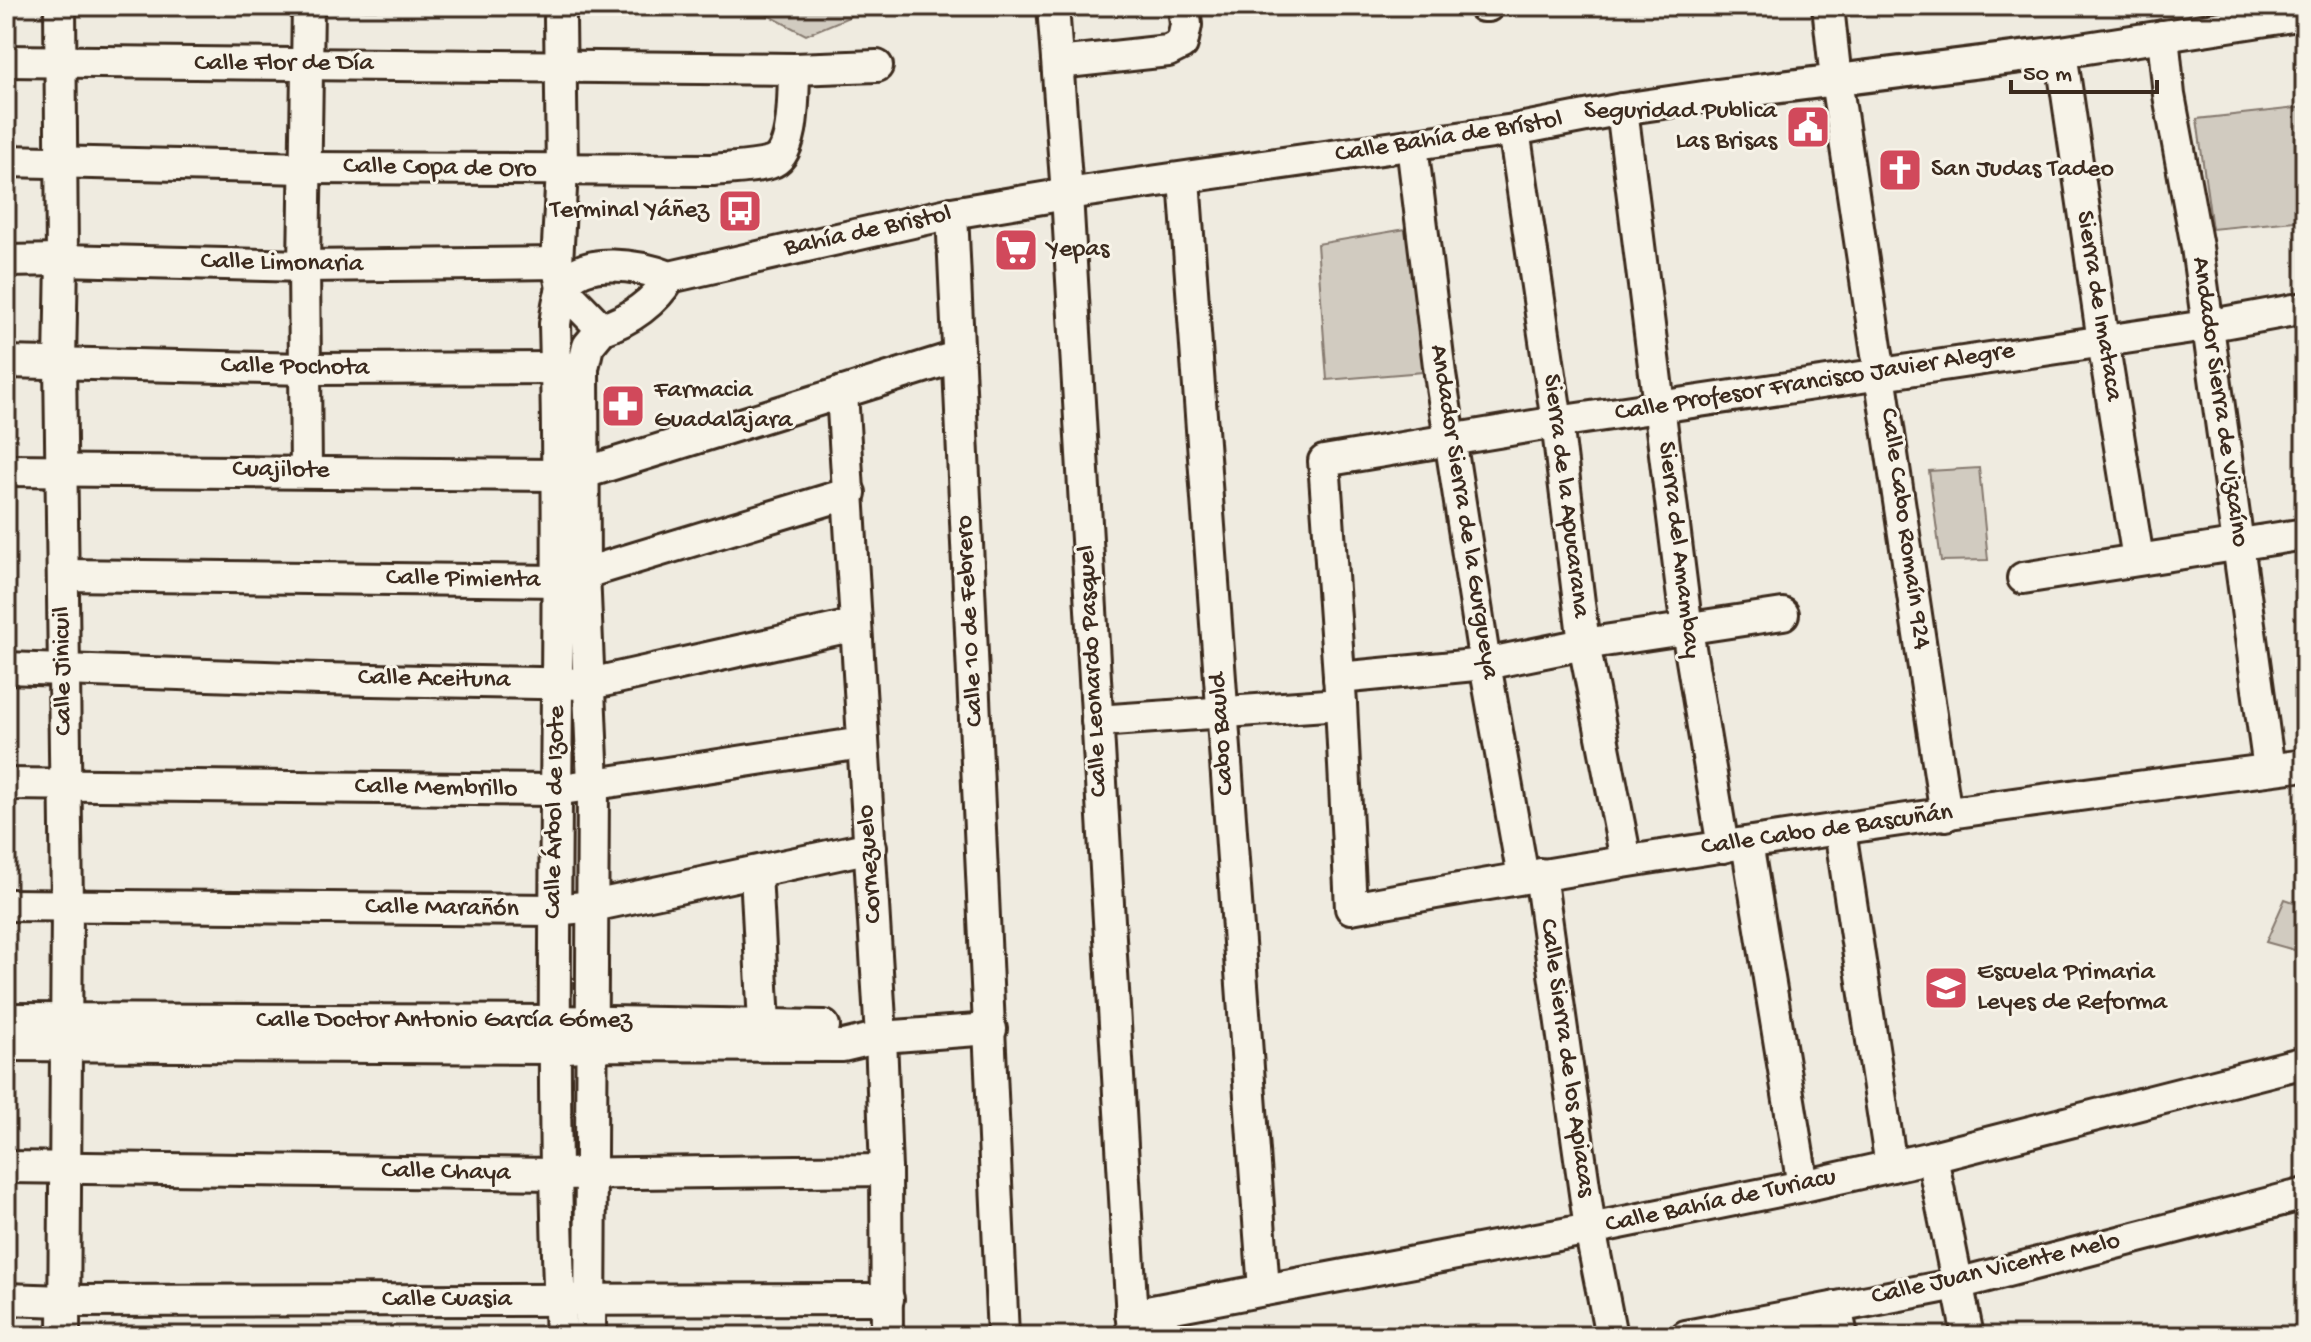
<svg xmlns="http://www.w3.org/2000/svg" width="2311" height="1342" font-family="'Gochi Hand',sans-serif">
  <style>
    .green { fill: #d1cbc0; stroke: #867a6f; stroke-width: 2 }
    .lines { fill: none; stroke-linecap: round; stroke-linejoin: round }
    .minor-casing { stroke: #3b2a1e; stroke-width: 36 }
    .minor { stroke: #f7f3e8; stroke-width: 30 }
    .labels { text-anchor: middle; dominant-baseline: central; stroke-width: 6; stroke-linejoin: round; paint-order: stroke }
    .street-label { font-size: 26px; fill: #3b2a1e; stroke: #f7f3e8 }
    .poi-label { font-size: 26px; fill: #3b2a1e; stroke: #f7f3e8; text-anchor: start }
  </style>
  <rect width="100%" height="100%" fill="#efebe0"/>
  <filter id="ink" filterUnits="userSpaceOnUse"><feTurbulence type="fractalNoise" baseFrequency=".0125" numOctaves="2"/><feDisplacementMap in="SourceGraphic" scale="16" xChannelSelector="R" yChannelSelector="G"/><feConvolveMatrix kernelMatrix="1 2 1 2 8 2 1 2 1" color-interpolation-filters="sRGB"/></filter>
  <g filter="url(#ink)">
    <!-- green -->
    <g class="green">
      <polygon points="328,6 857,6 849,17 806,35 766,14 328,9"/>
      <polygon points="2305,107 2305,220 2212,229 2197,119"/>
      <polygon points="1418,227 1435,371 1327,380 1317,244"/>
      <polygon points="1979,468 1988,560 1941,561 1929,471"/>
      <polygon points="2285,899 2305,906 2305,953 2266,942"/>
    </g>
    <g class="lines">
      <!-- minor casing -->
      <g class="minor-casing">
        <g id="minor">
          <polyline points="60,6 62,260 60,362 67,906 64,1336"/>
          <polyline points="1053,6 1067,194 1133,1336"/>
          <polyline points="1483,6 1488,6"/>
          <polyline points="1828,6 1836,80 1946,815"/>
          <polyline points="560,19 562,170 557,263 562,288 602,329"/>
          <polyline points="2163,36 2169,95 2197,247 2269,769"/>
          <polyline points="2061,52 2103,341 2138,559"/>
          <polyline points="6,61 794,69 877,66"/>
          <polyline points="1058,63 1168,51 1182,44 1186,25 1184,6"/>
          <polyline points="1622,109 1687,630 1723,847"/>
          <polyline points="1514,130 1557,422 1584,644 1626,860"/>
          <polyline points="1412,145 1440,374 1485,664 1523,877"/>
          <path d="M6 161 305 168 713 170C731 168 752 168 770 163 796 156 793 92 794 69"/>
          <polyline points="1184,179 1264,1290"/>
          <polyline points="952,213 1003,1336"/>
          <polyline points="6,261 62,260 304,266 557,263"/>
          <path d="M2305 308 2206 326 1557 422 1324 461 1341 704 1351 908C1668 851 1986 806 2305 765"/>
          <path d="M602 329C629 321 656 301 670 277"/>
          <polyline points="6,362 305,369 576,368"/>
          <polyline points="842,392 881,1037 886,1170 887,1336"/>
          <polyline points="6,470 556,475"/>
          <polyline points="306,471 304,266 308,6"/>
          <polyline points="584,473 959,356"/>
          <polyline points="63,575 559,581 850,493"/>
          <polyline points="2023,578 2305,534"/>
          <polyline points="6,668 320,679 590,684 855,625"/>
          <polyline points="1339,678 1485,664 1584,644 1783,614"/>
          <polyline points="1097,721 1341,704"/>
          <polyline points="6,784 556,790 862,743"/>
          <polyline points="1840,830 1891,1166"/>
          <polyline points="1747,843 1803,1186"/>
          <polyline points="756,873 764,1024"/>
          <polyline points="1540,874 1590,1229 1611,1336"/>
          <polyline points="6,905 555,910 593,906 871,847"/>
          <polyline points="6,1019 556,1021 824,1026"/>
          <polyline points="6,1045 556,1048 591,1045 843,1046 881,1037 991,1029"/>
          <polyline points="1932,1157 1968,1336"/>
          <polyline points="6,1167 556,1174 886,1170"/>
          <polyline points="6,1299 64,1301 888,1299"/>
          <polyline points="1836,1307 1842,1336"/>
          <polyline points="1131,1315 1590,1229 1803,1186 1932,1157 2305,1062"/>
          <path d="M561 1336C546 999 564 661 555 324 557 312 558 296 563 287 582 254 641 266 670 277L952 213 1067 194 1514 130 1622 109 1717 95 2061 52 2305 14"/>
          <polyline points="590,1336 593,784 584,572 583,368 588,346 602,329"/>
          <polyline points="1686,1336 1957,1284 2305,1194"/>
        </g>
      </g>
      <!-- minor -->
      <use href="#minor" class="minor"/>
    </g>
  </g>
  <!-- icons -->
  <defs>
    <g id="civic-square" transform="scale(2.3)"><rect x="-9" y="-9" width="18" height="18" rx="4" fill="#d1495b" stroke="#f7f3e8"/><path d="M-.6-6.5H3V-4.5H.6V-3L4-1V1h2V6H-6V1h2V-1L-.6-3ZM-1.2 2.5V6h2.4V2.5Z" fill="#fff"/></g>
    <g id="church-square" transform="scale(2.3)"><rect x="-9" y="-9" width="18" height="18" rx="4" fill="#d1495b" stroke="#f7f3e8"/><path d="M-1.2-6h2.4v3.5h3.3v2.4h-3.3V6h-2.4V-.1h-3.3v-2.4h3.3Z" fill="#fff"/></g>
    <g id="bus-square" transform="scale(2.3)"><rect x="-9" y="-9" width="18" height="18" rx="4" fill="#d1495b" stroke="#f7f3e8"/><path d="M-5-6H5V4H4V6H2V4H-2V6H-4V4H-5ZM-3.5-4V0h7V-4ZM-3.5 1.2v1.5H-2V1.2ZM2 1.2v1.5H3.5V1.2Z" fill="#fff"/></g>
    <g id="supermarket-square" transform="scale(2.3)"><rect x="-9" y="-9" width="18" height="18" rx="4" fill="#d1495b" stroke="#f7f3e8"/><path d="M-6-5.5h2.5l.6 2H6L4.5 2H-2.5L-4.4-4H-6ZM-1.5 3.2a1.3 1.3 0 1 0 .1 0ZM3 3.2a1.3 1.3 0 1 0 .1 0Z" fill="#fff"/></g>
    <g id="pharmacy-square" transform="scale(2.3)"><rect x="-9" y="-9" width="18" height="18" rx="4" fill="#d1495b" stroke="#f7f3e8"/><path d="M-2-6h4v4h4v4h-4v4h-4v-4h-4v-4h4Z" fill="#fff"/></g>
    <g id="school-square" transform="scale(2.3)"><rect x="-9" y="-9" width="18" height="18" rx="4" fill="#d1495b" stroke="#f7f3e8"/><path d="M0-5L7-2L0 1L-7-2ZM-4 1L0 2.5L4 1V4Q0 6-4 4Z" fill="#fff"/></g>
  </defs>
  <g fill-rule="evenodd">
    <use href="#civic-square" x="1808" y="127"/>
    <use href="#church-square" x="1900" y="170"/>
    <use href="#bus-square" x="740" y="211"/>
    <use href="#supermarket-square" x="1016" y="250"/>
    <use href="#pharmacy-square" x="623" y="406"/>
    <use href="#school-square" x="1946" y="988"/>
  </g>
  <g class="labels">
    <!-- street labels -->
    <g class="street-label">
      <text x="284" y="64">Calle Flor de Día</text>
      <text transform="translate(1449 138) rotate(-9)">Calle Bahía de Brístol</text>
      <text transform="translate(440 169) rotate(1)">Calle Copa de Oro</text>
      <text transform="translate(868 232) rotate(-12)">Bahía de Bristol</text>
      <text transform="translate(282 264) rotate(1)">Calle Limonaria</text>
      <text transform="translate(2098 306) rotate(81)">Sierra de Imataca</text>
      <text transform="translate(295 368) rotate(1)">Calle Pochota</text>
      <text transform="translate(1815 383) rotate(-9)">Calle Profesor Francisco Javier Alegre</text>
      <text transform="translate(2219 402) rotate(82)">Andador Sierra de Vizcaíno</text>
      <text transform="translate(281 471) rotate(1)">Cuajilote</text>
      <text transform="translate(1565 496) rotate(83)">Sierra de la Apucarana</text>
      <text transform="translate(1463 512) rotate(81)">Andador Sierra de la Gurgueya</text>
      <text transform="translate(1904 529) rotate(82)">Calle Cabo Romaín 924</text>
      <text transform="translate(1678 550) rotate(83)">Sierra del Amambay</text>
      <text transform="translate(463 580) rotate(1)">Calle Pimienta</text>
      <text transform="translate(971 621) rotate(-93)">Calle 10 de Febrero</text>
      <text transform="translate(64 671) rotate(-91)">Calle Jinicuil</text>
      <text transform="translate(1094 671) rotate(-93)">Calle Leonardo Pasquel</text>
      <text transform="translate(434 680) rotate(1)">Calle Aceituna</text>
      <text transform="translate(1223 734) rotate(-94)">Cabo Bauld</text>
      <text transform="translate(436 789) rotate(1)">Calle Membrillo</text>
      <text transform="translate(556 812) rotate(-89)">Calle Árbol de Izote</text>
      <text transform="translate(1827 831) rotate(-8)">Calle Cabo de Bascuñán</text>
      <text transform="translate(871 864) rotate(-94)">Cornezuelo</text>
      <text transform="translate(442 909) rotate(1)">Calle Marañón</text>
      <text x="444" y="1021">Calle Doctor Antonio García Gómez</text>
      <text transform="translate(1566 1058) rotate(82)">Calle Sierra de los Apiacas</text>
      <text transform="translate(446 1173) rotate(1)">Calle Chaya</text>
      <text transform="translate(1721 1202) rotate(-12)">Calle Bahía de Turiacu</text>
      <text transform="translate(1996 1270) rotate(-13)">Calle Juan Vicente Melo</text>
      <text x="447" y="1300">Calle Cuasia</text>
    </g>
    <!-- poi labels -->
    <g class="poi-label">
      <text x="1777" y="112" text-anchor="end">Seguridad Publica<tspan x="1777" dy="30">Las Brisas</tspan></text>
      <text x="1931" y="170">San Judas Tadeo</text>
      <text x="709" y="211" text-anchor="end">Terminal Yáñez</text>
      <text x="1047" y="250">Yepas</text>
      <text x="654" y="391">Farmacia<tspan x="654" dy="30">Guadalajara</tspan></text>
      <text x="1977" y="973">Escuela Primaria<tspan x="1977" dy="30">Leyes de Reforma</tspan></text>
    </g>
  </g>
  <!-- margin -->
  <rect width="2311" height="1342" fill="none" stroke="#f7f3e8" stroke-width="32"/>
  <rect x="16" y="16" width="2279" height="1310" fill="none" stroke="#3b2a1e" stroke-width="3" filter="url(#ink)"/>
  <!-- scale -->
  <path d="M2011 80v12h146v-12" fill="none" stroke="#3b2a1e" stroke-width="4"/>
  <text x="2023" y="80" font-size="24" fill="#3b2a1e" stroke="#f7f3e8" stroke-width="6" paint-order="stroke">50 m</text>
</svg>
